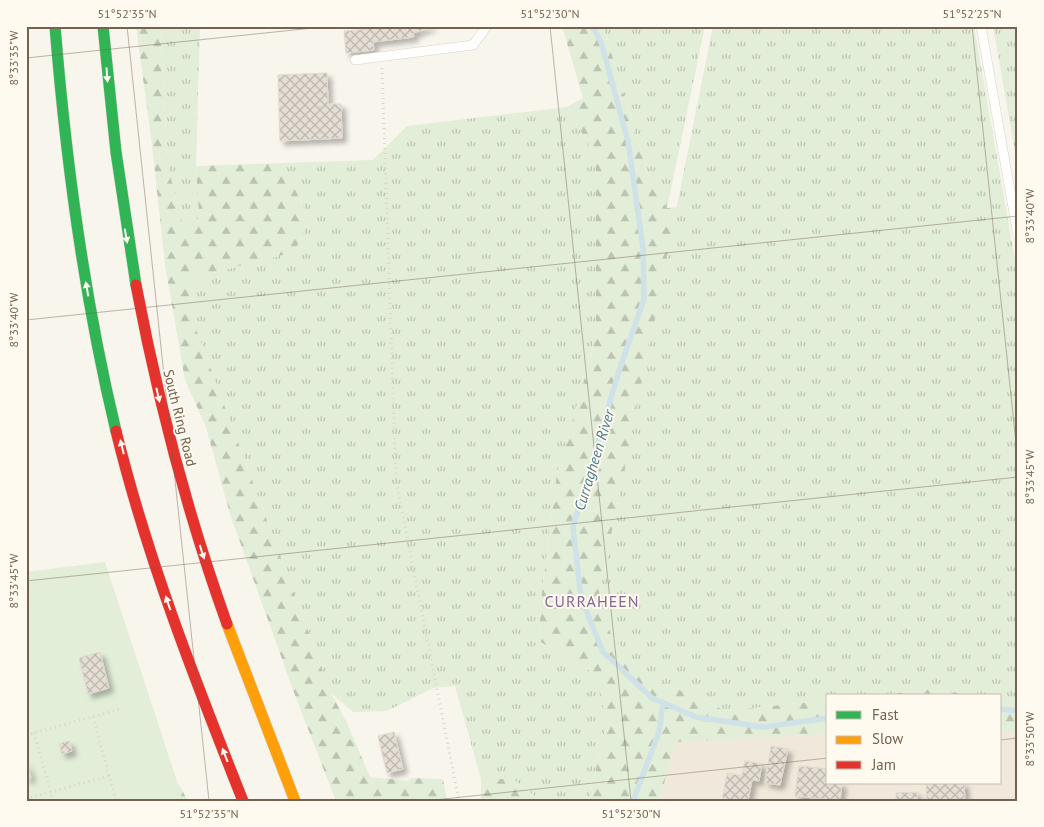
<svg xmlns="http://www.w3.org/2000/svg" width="1044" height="827" font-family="'PT Sans',sans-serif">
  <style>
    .residential { fill: #f0e9db }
    .grass { fill: url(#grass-tufts) }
    .forest { fill: url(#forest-firs) }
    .garden { fill: #e2eed8 }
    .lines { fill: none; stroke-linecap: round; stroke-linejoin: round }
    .stream { stroke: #cfe2e7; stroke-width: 5.5 }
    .building { fill: url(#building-cross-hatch); stroke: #e0d9cf; filter: url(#shadow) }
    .lane-casing { stroke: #d7d2cb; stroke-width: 10 }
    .fast-casing { stroke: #d9d2cb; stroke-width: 12 }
    .slow-casing { stroke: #d9d2cb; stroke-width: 12 }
    .jam-casing { stroke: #d9d2cb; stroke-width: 12 }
    .path { stroke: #dad5cf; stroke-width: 3; stroke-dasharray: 1 4; stroke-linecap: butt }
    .lane { stroke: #fefefc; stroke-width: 9 }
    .fast { stroke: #30b455; stroke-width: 11 }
    .slow { stroke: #ff9f0a; stroke-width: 11 }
    .jam { stroke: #e5322d; stroke-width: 11 }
    .oneway { fill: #fefaef }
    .ticks { fill: none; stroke: #75614d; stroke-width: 1; stroke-opacity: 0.45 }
    .labels { text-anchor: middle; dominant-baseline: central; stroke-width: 4; stroke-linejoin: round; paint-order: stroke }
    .street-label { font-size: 14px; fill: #75614d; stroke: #fefaef }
    .water-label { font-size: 15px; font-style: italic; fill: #4b7a8e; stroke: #fefaef }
    .quarter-label { font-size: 16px; letter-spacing: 1px; fill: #886591; stroke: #fefaef }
    .neatline { fill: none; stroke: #75614d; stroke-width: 2 }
    .ticks-label { font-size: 12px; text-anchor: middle; fill: #75614d }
  </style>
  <defs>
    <pattern id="grass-tufts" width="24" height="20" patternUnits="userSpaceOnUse" patternTransform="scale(1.25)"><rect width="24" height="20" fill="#e2eed8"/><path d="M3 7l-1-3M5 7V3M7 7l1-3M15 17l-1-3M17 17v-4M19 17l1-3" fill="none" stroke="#bcc4b1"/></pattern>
    <pattern id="forest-firs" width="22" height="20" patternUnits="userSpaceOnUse" patternTransform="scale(1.25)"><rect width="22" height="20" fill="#e2eed8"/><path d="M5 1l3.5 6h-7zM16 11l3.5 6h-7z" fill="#bcc4b1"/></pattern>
    <pattern id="building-cross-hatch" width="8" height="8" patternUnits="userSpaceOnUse" patternTransform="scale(1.25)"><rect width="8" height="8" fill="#e4ded4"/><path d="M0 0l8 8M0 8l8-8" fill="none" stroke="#bdb7ae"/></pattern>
    <filter id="shadow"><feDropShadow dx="4.5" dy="4.5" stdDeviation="2.5" flood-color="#0004"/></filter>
  </defs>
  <rect width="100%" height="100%" fill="#f8f5ed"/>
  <!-- residential -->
  <polygon class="residential" points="1000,731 1018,734 1018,801 659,801 676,741 828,734 828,783 1000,783"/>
  <!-- grass -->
  <g class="grass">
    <polygon points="160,26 200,26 196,166 199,216 193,230 183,225 168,167"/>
    <polygon points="603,26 705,26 667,208 653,190"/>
    <polygon points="713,26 974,26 1018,277 1018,702 1000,699 1000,696 977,696 934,689 871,696 828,696 828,700 726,711 646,675 615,640 596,610"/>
    <polygon points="993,26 1018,26 1018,169"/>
    <polygon points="567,107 596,158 596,339 557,473 541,600 539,641 594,673 607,720 589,801 541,801 513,779 481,779 455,686 433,688 387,711 353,712 331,693 196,329 190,279 294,252 310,220 282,163 373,160 407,126"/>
  </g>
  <!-- forest -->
  <g class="forest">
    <polygon points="136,26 160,26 168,167 183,225 193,229 199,216 196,166 282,163 310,220 294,252 190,279 196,329 331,693 348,725 370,777 407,781 412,778 443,779 447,801 336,801 296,698 230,514 206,427 185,380 165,265 152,145"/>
    <polygon points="562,26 603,26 653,190 667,208 677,207 596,610 615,640 646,675 726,711 828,700 828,734 676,742 659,801 589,801 607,720 594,673 539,641 541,600 557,473 596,339 596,158 567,107 583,98"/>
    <polygon points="934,689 977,696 871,696"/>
    <polygon points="1000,699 1018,702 1018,734 1000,731"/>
    <polygon points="481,779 513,779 541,801 481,801"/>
    <polygon points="177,781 188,801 171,801"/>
  </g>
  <!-- garden -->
  <polygon class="garden" points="105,562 177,781 171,801 26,801 26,572"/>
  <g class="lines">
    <!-- stream -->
    <g class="stream">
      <polyline points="592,26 601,42 628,141 643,248 644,299 619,371 573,527 581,598 603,652 652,698 696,717 763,727 828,718"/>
      <polyline points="1000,709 1018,711"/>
      <polyline points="633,801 659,732 663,703"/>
    </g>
  </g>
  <!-- building -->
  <g class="building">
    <polygon points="369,26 433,26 413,33 414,37 373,42 374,50 346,53 344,31 369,29"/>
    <polygon points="327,73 328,104 341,104 342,138 280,141 278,75"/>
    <polygon points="100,652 109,688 88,694 79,658"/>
    <polygon points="394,732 403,769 387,773 378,736"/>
    <polygon points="69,741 72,751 62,754 59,744"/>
    <polygon points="771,746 788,749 780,785 765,783"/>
    <polygon points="745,761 762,764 759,781 752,780 748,801 722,800 727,773 742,776"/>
    <polygon points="26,762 31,778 26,779"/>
    <polygon points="799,766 828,769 828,783 842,783 840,801 795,796"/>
    <polygon points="926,783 964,783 965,801 927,801"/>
    <polygon points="917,792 917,801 896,801 896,793"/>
  </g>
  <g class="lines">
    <!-- lane casing -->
    <g class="lane-casing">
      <g id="lane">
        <polyline points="981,26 1018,236"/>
        <polyline points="355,60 473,45 487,26"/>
      </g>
    </g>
    <!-- fast casing -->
    <g class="fast-casing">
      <g id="fast">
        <path d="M55 26C66 163 84 298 116 431"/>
        <polyline points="103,26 116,152 136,285"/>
      </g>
    </g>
    <!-- slow casing -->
    <g class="slow-casing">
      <polyline id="slow" points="227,624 295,801"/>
    </g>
    <!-- jam casing -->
    <g class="jam-casing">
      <g id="jam">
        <path d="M136 285C158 401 187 513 227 624"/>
        <path d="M116 431C147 558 195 680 243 801"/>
      </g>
    </g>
    <!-- path -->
    <g class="path">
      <polyline points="382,68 396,481 459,801"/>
      <polyline points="93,717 116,801"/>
      <polyline points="34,733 53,801"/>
      <polyline points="26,735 121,709"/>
      <polyline points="26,799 109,776"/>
    </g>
    <!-- lane -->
    <use href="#lane" class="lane"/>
    <!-- fast -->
    <use href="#fast" class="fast"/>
    <!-- slow -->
    <use href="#slow" class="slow"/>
    <!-- jam -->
    <use href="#jam" class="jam"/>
  </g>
  <!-- one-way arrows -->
  <defs><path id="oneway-solid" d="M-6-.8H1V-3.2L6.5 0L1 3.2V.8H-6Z" transform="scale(1.25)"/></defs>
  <g class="oneway">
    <use href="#oneway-solid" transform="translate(107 75) rotate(86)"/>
    <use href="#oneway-solid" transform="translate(126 236) rotate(80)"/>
    <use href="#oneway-solid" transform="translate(87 289) rotate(-100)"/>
    <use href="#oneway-solid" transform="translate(158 395) rotate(77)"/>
    <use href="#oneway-solid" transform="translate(122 447) rotate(-104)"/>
    <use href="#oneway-solid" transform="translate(202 552) rotate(72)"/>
    <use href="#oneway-solid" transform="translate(168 603) rotate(-109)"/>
    <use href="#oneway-solid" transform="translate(225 755) rotate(-111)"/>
  </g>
  <!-- ticks -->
  <path class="ticks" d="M127 26 209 801M550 26 631 801M972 26 1018 462M26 58 332 26M26 320 1018 216M26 581 1018 477M1000 740 1018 738M425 801 828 758"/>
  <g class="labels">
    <!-- street labels -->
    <g class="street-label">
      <text transform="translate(180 418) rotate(76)">South Ring Road</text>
    </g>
    <!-- water labels -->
    <g class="water-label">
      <text transform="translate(594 460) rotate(-73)">Curragheen River</text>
    </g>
    <!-- quarter labels -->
    <g class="quarter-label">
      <text x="592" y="601">CURRAHEEN</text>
    </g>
  </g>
  <!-- border -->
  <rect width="1044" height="827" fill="none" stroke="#fefaef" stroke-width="55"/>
  <!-- legend -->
  <rect x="826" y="694" width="175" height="90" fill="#fefaef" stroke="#c7bdae"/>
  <rect x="836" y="711" width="25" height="8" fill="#30b455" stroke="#c7bdae"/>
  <text x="872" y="720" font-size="15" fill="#75614d">Fast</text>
  <rect x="836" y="736" width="25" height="8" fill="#ff9f0a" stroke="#c7bdae"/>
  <text x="872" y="744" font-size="15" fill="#75614d">Slow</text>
  <rect x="836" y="761" width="25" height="8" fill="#e5322d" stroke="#c7bdae"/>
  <text x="872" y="770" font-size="15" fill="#75614d">Jam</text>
  <rect x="28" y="28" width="988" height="772" class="neatline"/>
  <g class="ticks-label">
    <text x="127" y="18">51°52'35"N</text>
    <text x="550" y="18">51°52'30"N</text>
    <text x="972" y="18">51°52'25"N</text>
    <text transform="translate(14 58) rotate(-90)" y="4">8°33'35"W</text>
    <text transform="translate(1030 216) rotate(-90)" y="4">8°33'40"W</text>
    <text transform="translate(14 320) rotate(-90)" y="4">8°33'40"W</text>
    <text transform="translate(1030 477) rotate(-90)" y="4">8°33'45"W</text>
    <text transform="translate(14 581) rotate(-90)" y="4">8°33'45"W</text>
    <text transform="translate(1030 739) rotate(-90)" y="4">8°33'50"W</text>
    <text x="209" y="818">51°52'35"N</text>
    <text x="631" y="818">51°52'30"N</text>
  </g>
</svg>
